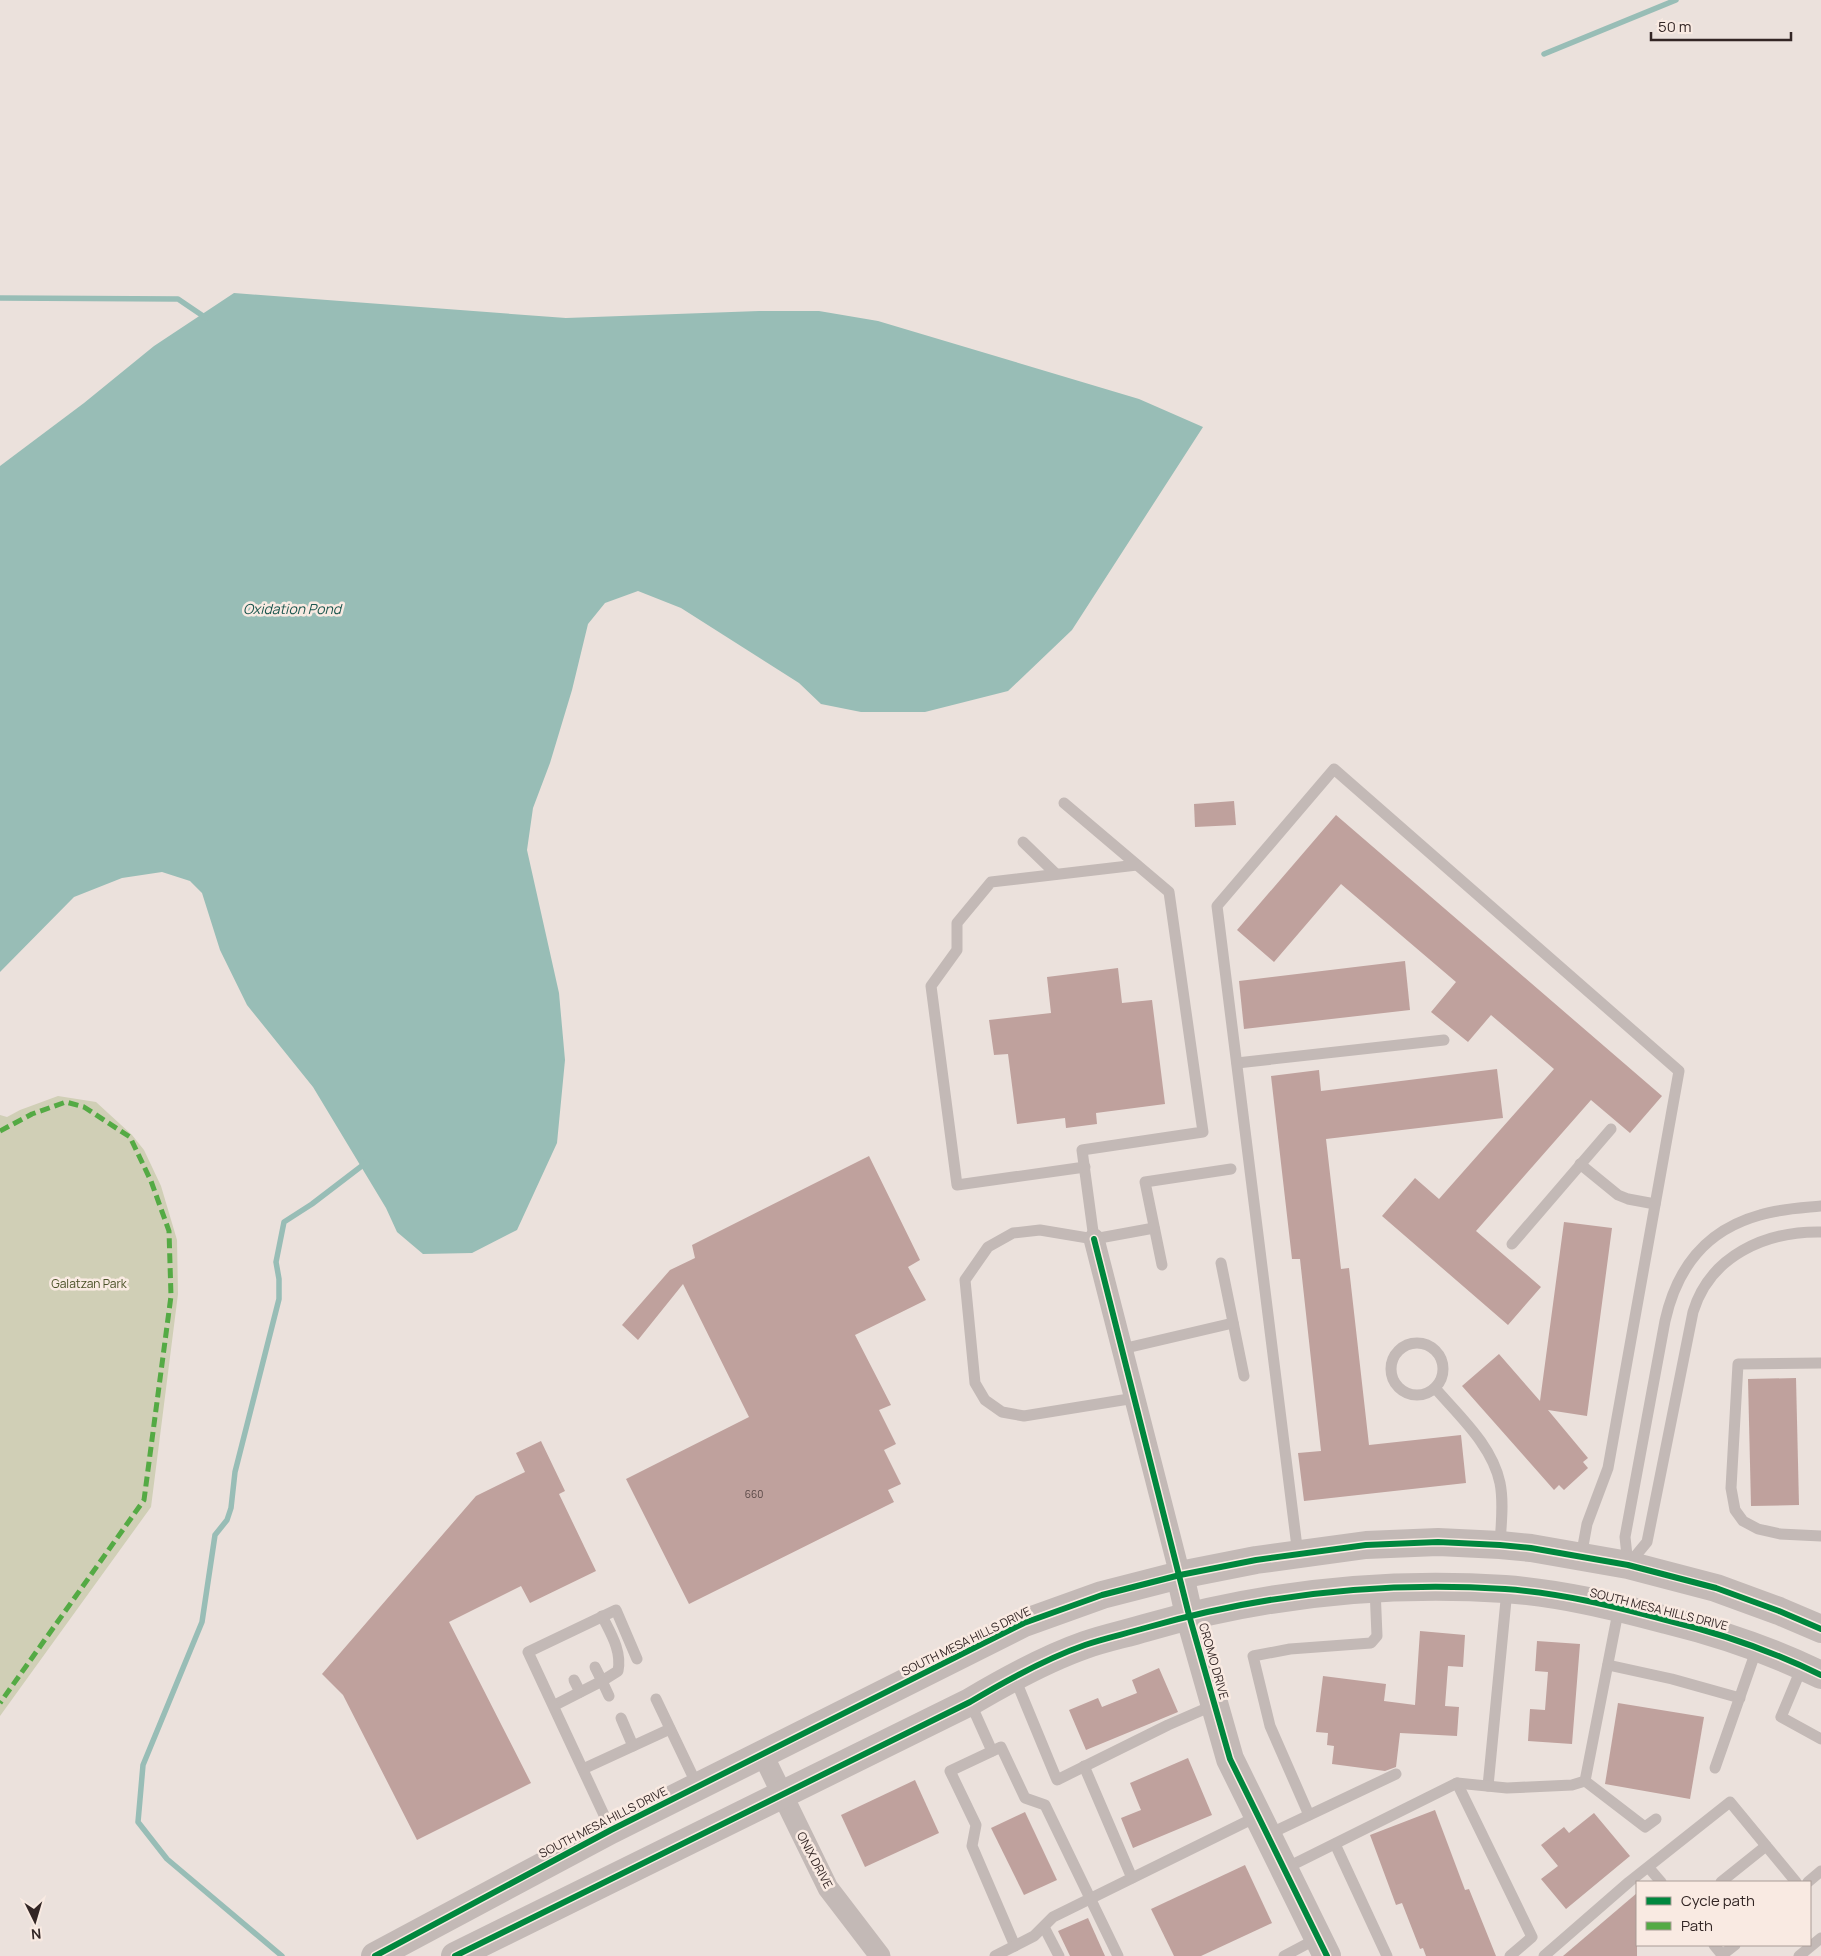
<svg xmlns="http://www.w3.org/2000/svg" width="1821" height="1956" font-family="Manrope,sans-serif">
  <style>
    .green { fill: #d0cfb6 }
    .water { fill: #98bdb6 }
    .lines { fill: none; stroke-linecap: round; stroke-linejoin: round }
    .stream { stroke: #98bdb6; stroke-width: 5.5 }
    .building { fill: #bfa19d }
    .service { stroke: #c3b9b6; stroke-width: 11 }
    .minor { stroke: #c3b9b6; stroke-width: 21 }
    .tertiary { stroke: #c3b9b6; stroke-width: 28 }
    .quiet { stroke: #54aa44; stroke-width: 5; stroke-dasharray: 10 5; stroke-linecap: butt }
    .cycleway-casing { stroke: #f9eae2; stroke-width: 9 }
    .cycleway { stroke: #00873e; stroke-width: 6 }
    .labels { text-anchor: middle; dominant-baseline: central; stroke-width: 5; stroke-linejoin: round; paint-order: stroke }
    .number-label { font-size: 10px; fill: #564543 }
    .park-label { font-size: 12px; fill: #4b5228; stroke: #f9eae2 }
    .street-label { font-size: 12px; fill: #332625; stroke: #f9eae2 }
    .water-label { font-size: 14px; font-style: italic; fill: #1a554d; stroke: #f9eae2 }
  </style>
  <rect width="100%" height="100%" fill="#ebe1dc"/>
  <!-- green -->
  <polygon class="green" points="58,1096 96,1102 132,1135 144,1150 161,1186 177,1240 178,1294 151,1507 0,1716 0,1115 7,1117 20,1110"/>
  <!-- water -->
  <polygon class="water" points="234,293 566,318 759,311 819,311 878,321 1139,399 1203,427 1072,630 1008,691 925,712 861,712 821,704 799,683 681,608 638,591 605,603 588,624 572,690 550,763 533,808 527,850 559,993 565,1060 557,1143 517,1230 472,1253 423,1254 397,1232 386,1208 313,1087 247,1005 220,950 202,893 190,881 162,872 122,878 74,897 0,972 0,466 84,403 154,346"/>
  <g class="lines">
    <!-- stream -->
    <g class="stream">
      <polyline points="1544,54 1676,0"/>
      <polyline points="0,298 178,299 206,318"/>
      <polyline points="282,1956 167,1859 138,1822 143,1765 202,1622 215,1535 227,1520 231,1508 235,1472 279,1299 279,1279 276,1262 284,1222 312,1204 363,1165 363,1162"/>
    </g>
  </g>
  <!-- building -->
  <g class="building">
    <polygon points="1234,801 1236,825 1195,827 1194,804"/>
    <polygon points="1336,815 1662,1096 1630,1133 1591,1100 1476,1231 1541,1287 1508,1325 1382,1216 1415,1178 1439,1199 1554,1069 1491,1015 1468,1042 1431,1012 1456,982 1341,884 1274,962 1237,930"/>
    <polygon points="1405,961 1410,1010 1244,1029 1239,981"/>
    <polygon points="1118,968 1122,1003 1152,1000 1165,1104 1096,1113 1097,1124 1066,1128 1065,1118 1017,1124 1008,1054 994,1055 989,1020 1051,1013 1047,977"/>
    <polygon points="1497,1069 1503,1118 1326,1139 1341,1269 1349,1268 1369,1445 1461,1435 1466,1483 1304,1501 1298,1453 1321,1451 1300,1259 1292,1259 1271,1076 1319,1070 1321,1091"/>
    <polygon points="869,1156 920,1260 908,1267 926,1300 855,1335 891,1405 879,1410 896,1444 884,1450 901,1484 888,1490 894,1502 689,1604 626,1479 749,1417 683,1284 638,1340 622,1325 670,1270 695,1258 692,1245"/>
    <polygon points="1564,1222 1612,1228 1587,1416 1548,1410 1588,1458 1583,1462 1588,1468 1564,1490 1559,1485 1554,1490 1462,1386 1499,1354 1540,1401"/>
    <polygon points="1796,1378 1799,1505 1751,1506 1748,1379"/>
    <polygon points="541,1441 565,1491 559,1494 596,1571 530,1603 521,1586 449,1622 531,1783 417,1840 343,1695 322,1674 476,1496 525,1472 516,1453"/>
    <polygon points="1420,1631 1465,1635 1463,1667 1448,1666 1445,1706 1459,1707 1457,1736 1400,1733 1396,1767 1385,1771 1332,1764 1334,1746 1327,1745 1328,1733 1316,1732 1323,1676 1386,1684 1384,1701 1415,1705"/>
    <polygon points="1537,1641 1580,1644 1572,1744 1528,1741 1530,1709 1545,1710 1548,1672 1535,1671"/>
    <polygon points="1159,1668 1178,1712 1086,1750 1069,1710 1098,1698 1102,1707 1137,1693 1132,1680"/>
    <polygon points="1618,1703 1704,1717 1690,1799 1605,1784"/>
    <polygon points="1188,1758 1212,1815 1133,1848 1121,1818 1141,1810 1130,1783"/>
    <polygon points="915,1780 939,1833 865,1867 841,1815"/>
    <polygon points="1435,1810 1465,1890 1469,1889 1496,1956 1426,1956 1423,1948 1420,1949 1402,1903 1396,1905 1370,1835"/>
    <polygon points="1025,1812 1057,1880 1024,1895 991,1828"/>
    <polygon points="1594,1813 1630,1856 1566,1909 1541,1879 1558,1866 1541,1845 1564,1827 1569,1833"/>
    <polygon points="1245,1865 1272,1923 1201,1956 1174,1956 1151,1909"/>
    <polygon points="1637,1893 1637,1956 1563,1956"/>
    <polygon points="1088,1918 1105,1956 1070,1956 1058,1931"/>
  </g>
  <g class="lines">
    <!-- service -->
    <g class="service">
      <polyline points="1064,803 1169,892 1203,1132 1082,1150 1094,1239"/>
      <polyline points="1023,842 1056,874"/>
      <polyline points="1237,1063 1444,1040"/>
      <polyline points="1580,1164 1618,1195 1628,1199 1655,1204"/>
      <polyline points="1085,1167 957,1185 931,986 957,950 957,923 991,882 1137,865"/>
      <polyline points="1512,1244 1611,1129"/>
      <polyline points="1221,1263 1244,1376"/>
      <polyline points="1162,1265 1145,1182 1231,1169"/>
      <circle cx="1417" cy="1369" r="26"/>
      <polyline points="1122,1349 1233,1323"/>
      <polyline points="1821,1363 1738,1364 1731,1488 1735,1510 1743,1521 1758,1529 1780,1534 1821,1536"/>
      <path d="M1435 1388C1459 1416 1492 1445 1500 1483 1504 1503 1501 1524 1500 1545"/>
      <polyline points="1135,1398 1024,1416 1002,1412 985,1400 975,1383 965,1280 988,1247 1013,1233 1040,1230 1094,1239 1154,1228"/>
      <polyline points="1298,1555 1217,906 1334,769 1679,1071 1608,1468 1587,1524 1581,1557"/>
      <path d="M1628 1565 1625 1537 1665 1321C1677 1267 1706 1230 1760 1215 1779 1209 1801 1208 1821 1206"/>
      <path d="M1628 1565 1647 1542 1693 1312C1710 1256 1765 1231 1821 1232"/>
      <polyline points="1608,1665 1672,1679 1740,1698"/>
      <path d="M595 1667 602 1681 618 1671C622 1651 611 1634 602 1616"/>
      <polyline points="1802,1667 1781,1717 1821,1739"/>
      <polyline points="1014,1676 1057,1780 1168,1725 1214,1705"/>
      <polyline points="574,1680 580,1692"/>
      <polyline points="656,1699 698,1787"/>
      <polyline points="970,1702 992,1751"/>
      <polyline points="555,1705 602,1681 609,1696"/>
      <polyline points="621,1718 633,1746"/>
      <polyline points="1084,1766 1132,1878"/>
      <polyline points="1715,1768 1757,1648"/>
      <polyline points="583,1769 670,1729"/>
      <polyline points="1585,1781 1645,1827 1656,1819"/>
      <polyline points="1457,1783 1532,1937 1510,1956"/>
      <polyline points="1488,1786 1507,1590"/>
      <polyline points="1309,1815 1270,1726 1253,1656 1290,1649 1371,1643 1377,1636 1375,1588"/>
      <polyline points="611,1830 528,1652 616,1610 637,1659"/>
      <polyline points="1267,1835 1396,1774"/>
      <polyline points="1335,1844 1387,1956"/>
      <polyline points="1649,1868 1661,1882"/>
      <polyline points="1284,1869 1457,1783 1507,1788 1572,1785 1585,1781 1619,1607"/>
      <polyline points="1721,1882 1766,1846"/>
      <polyline points="1808,1882 1821,1871"/>
      <polyline points="1044,1927 1059,1956"/>
      <polyline points="1714,1945 1723,1956"/>
      <polyline points="1015,1946 972,1846 976,1825 950,1771 1001,1747 1025,1798 1045,1805 1118,1956"/>
      <polyline points="1722,1955 1735,1945"/>
      <polyline points="995,1956 1034,1936 1053,1917 1258,1816"/>
      <polyline points="1284,1956 1318,1938"/>
      <polyline points="1544,1956 1629,1882 1730,1802 1796,1882"/>
      <polyline points="1799,1956 1821,1938"/>
    </g>
    <!-- minor -->
    <g class="minor">
      <polyline points="1094,1239 1180,1575"/>
      <polyline points="763,1755 828,1888 880,1956"/>
    </g>
    <!-- tertiary -->
    <g class="tertiary">
      <polyline points="1180,1575 1189,1615 1230,1759 1327,1956"/>
      <polyline points="375,1956 611,1830 1024,1623 1102,1595 1180,1575 1256,1560 1366,1545 1438,1542 1500,1545 1531,1548 1628,1565 1716,1588 1779,1611 1821,1629"/>
      <path d="M455 1956 970 1702C1007 1680 1045 1659 1085 1645 1105 1638 1125 1634 1145 1628 1263 1594 1383 1581 1505 1589 1560 1593 1614 1606 1666 1620 1719 1633 1772 1651 1821 1675"/>
    </g>
    <!-- quiet -->
    <polyline class="quiet" points="0,1131 32,1114 66,1102 84,1107 130,1137 151,1181 169,1231 171,1296 144,1500 0,1703"/>
    <!-- cycleway casing -->
    <g class="cycleway-casing">
      <g id="cycleway">
        <polyline points="1094,1239 1189,1615 1230,1759 1327,1956"/>
        <polyline points="375,1956 611,1830 1024,1623 1102,1595 1180,1575 1256,1560 1366,1545 1438,1542 1500,1545 1531,1548 1628,1565 1716,1588 1779,1611 1821,1629"/>
        <path d="M455 1956 970 1702C1007 1680 1045 1659 1085 1645 1105 1638 1125 1634 1145 1628 1263 1594 1383 1581 1505 1589 1560 1593 1614 1606 1666 1620 1719 1633 1772 1651 1821 1675"/>
      </g>
    </g>
    <!-- cycleway -->
    <use href="#cycleway" class="cycleway"/>
  </g>
  <g class="labels">
    <!-- number labels -->
    <g class="number-label">
      <text x="754" y="1494">660</text>
    </g>
    <!-- park labels -->
    <g class="park-label">
      <text x="89" y="1283">Galatzan Park</text>
    </g>
    <!-- street labels -->
    <g class="street-label">
      <text transform="translate(1659 1609) rotate(14)">SOUTH MESA HILLS DRIVE</text>
      <text transform="translate(966 1641) rotate(-26)">SOUTH MESA HILLS DRIVE</text>
      <text transform="translate(1214 1661) rotate(74)">CROMO DRIVE</text>
      <text transform="translate(603 1822) rotate(-27)">SOUTH MESA HILLS DRIVE</text>
      <text transform="translate(815 1860) rotate(62)">ONIX DRIVE</text>
    </g>
    <!-- water labels -->
    <g class="water-label">
      <text x="292" y="608">Oxidation Pond</text>
    </g>
  </g>
  <!-- legend -->
  <rect x="1636" y="1881" width="175" height="65" fill="#f9eae2" stroke="#aa9c96"/>
  <rect x="1646" y="1897" width="25" height="8" fill="#00873e" stroke="#aa9c96"/>
  <text x="1681" y="1906" font-size="15" fill="#332625">Cycle path</text>
  <rect x="1646" y="1922" width="25" height="8" fill="#54aa44" stroke="#aa9c96"/>
  <text x="1681" y="1931" font-size="15" fill="#332625">Path</text>
  <!-- north arrow -->
  <g transform="translate(35 1921) rotate(175)" stroke="#f9eae2" stroke-width="4" paint-order="stroke">
  <path d="M0-4L9 19L0 12L-9 19Z" fill="#332625"/>
  <text y="-8" font-size="14" font-weight="bold" text-anchor="middle" fill="#332625">N</text>
  </g>
  <!-- scale -->
  <path d="M1651 32v8h140v-8" fill="none" stroke="#332625" stroke-width="2.5"/>
  <text x="1658" y="32" font-size="15" fill="#332625" stroke="#f9eae2" stroke-width="4" paint-order="stroke">50 m</text>
</svg>
